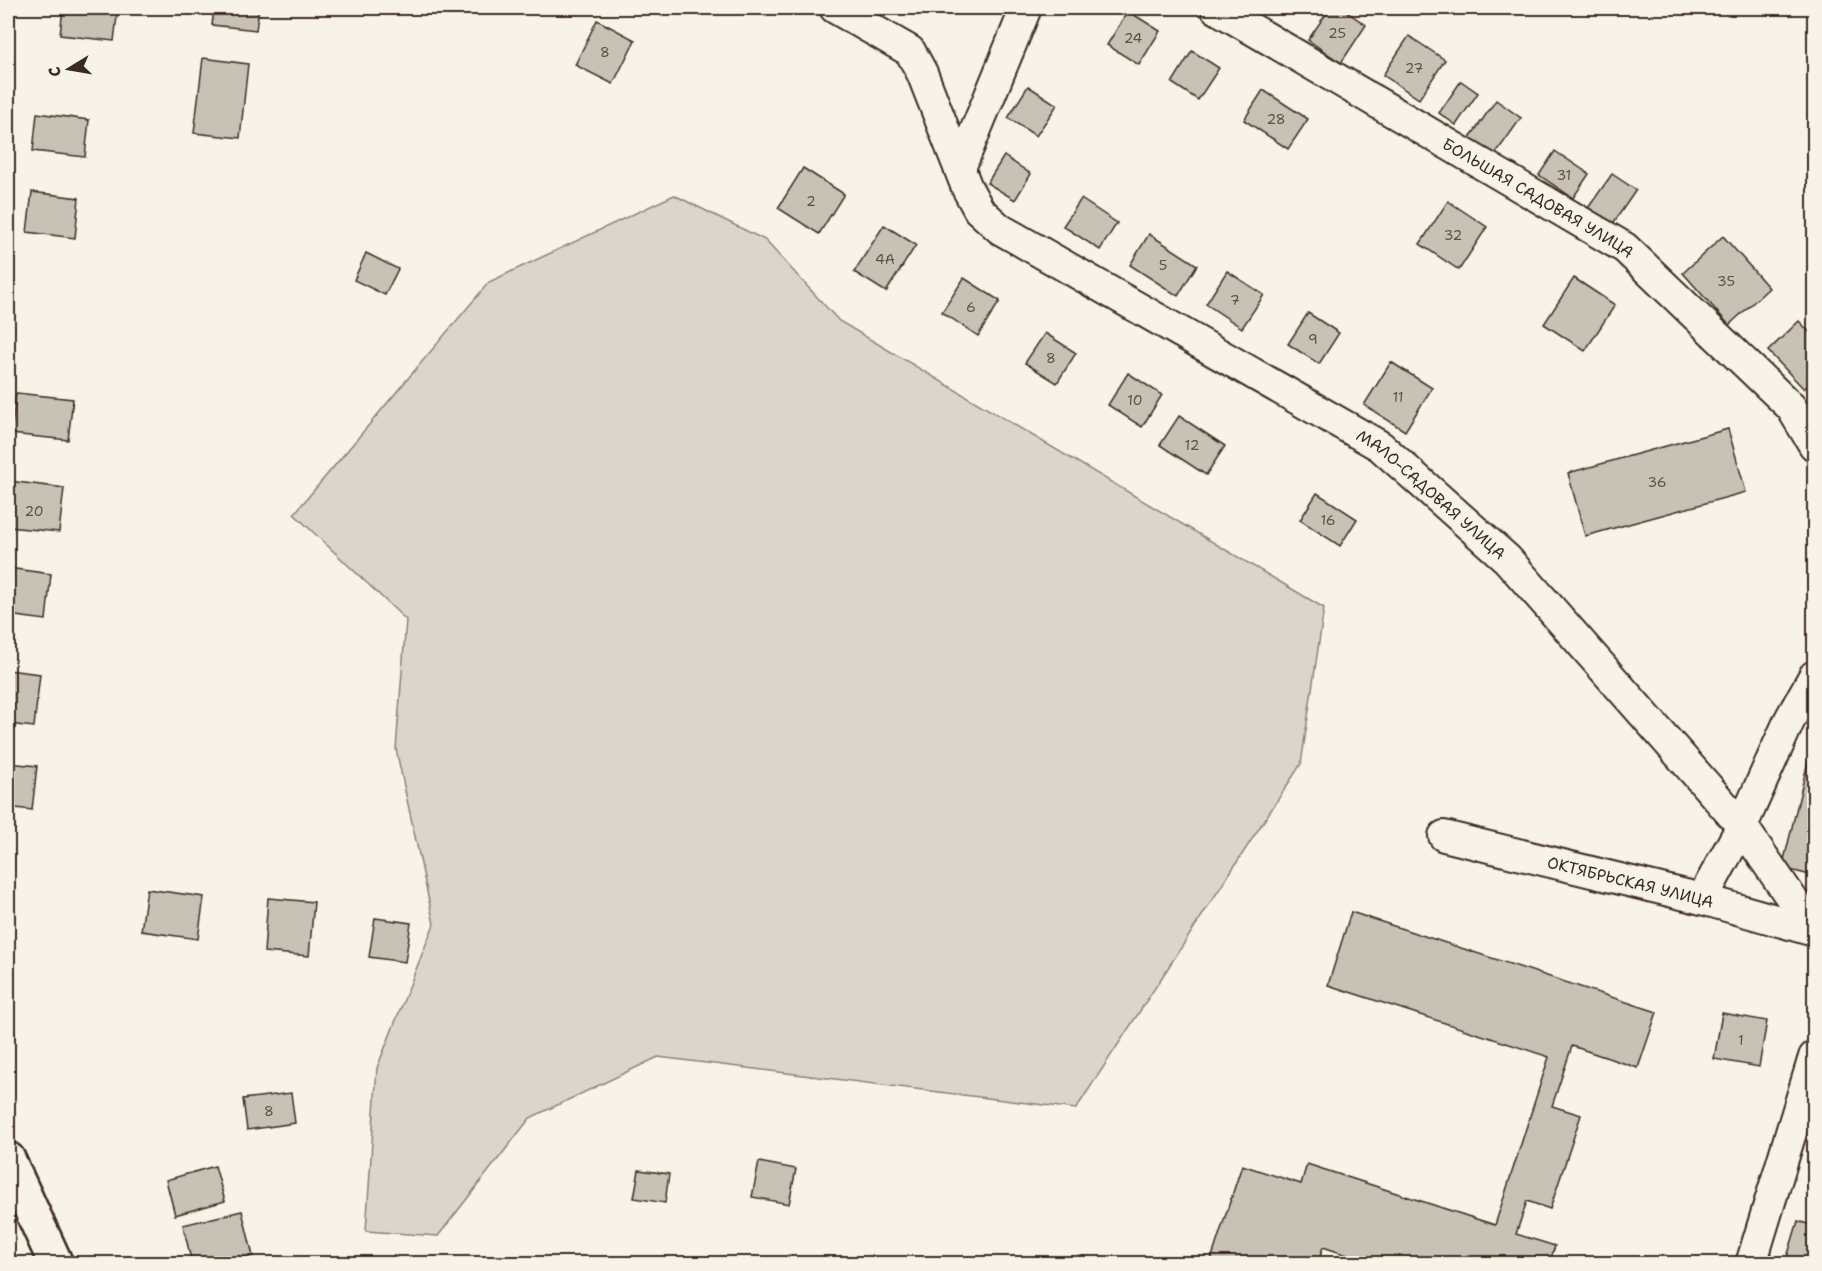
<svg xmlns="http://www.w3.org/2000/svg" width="1822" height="1271" font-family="'Shantell Sans',sans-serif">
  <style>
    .green { fill: #dbd6cb; stroke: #8b8074; stroke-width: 1.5 }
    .building { fill: #c8c1b6; stroke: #3b2a1e; stroke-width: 1.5 }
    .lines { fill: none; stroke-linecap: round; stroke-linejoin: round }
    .minor-casing { stroke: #3b2a1e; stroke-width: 34 }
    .major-casing { stroke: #3b2a1e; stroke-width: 38 }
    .minor { stroke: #f7f3e8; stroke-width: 30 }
    .major { stroke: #f7f3e8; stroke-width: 33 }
    .labels { text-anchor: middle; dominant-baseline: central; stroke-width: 4.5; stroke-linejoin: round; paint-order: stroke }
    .number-label { font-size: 14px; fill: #5e5044 }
    .street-label { font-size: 16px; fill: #3b2a1e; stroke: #f7f3e8 }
  </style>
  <rect width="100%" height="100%" fill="#f7f3e8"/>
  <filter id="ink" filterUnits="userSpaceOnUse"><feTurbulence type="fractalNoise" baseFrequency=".0167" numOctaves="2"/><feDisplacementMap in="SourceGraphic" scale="12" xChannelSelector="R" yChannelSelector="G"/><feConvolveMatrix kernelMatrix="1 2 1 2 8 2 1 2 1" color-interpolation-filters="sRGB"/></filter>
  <g filter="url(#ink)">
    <!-- green -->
    <polygon class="green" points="674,195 765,240 839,321 1324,608 1301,764 1076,1109 658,1057 530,1118 438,1236 366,1231 377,1068 434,924 396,749 406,620 294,514 489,282"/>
    <!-- building -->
    <g class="building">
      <polygon points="63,8 118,8 114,41 60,35"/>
      <polygon points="214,8 259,8 256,30 212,25"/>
      <polygon points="1330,8 1341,8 1366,25 1341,63 1308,40"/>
      <polygon points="1128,11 1160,31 1139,65 1107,45"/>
      <polygon points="597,20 635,40 613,84 575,65"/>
      <polygon points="1409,36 1445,60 1419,99 1383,75"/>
      <polygon points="1192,51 1219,68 1198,100 1172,83"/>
      <polygon points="203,58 248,64 240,138 194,133"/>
      <polygon points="1461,81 1478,93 1456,125 1439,113"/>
      <polygon points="1028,86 1057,105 1036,136 1008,118"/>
      <polygon points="1263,90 1308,119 1288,149 1244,120"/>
      <polygon points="1496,100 1521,118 1494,156 1469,139"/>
      <polygon points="37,113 89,120 85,157 33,151"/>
      <polygon points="1555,151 1589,174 1573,198 1539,175"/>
      <polygon points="1004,156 1031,174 1015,200 987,183"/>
      <polygon points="803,168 844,194 819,234 778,208"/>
      <polygon points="1612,174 1636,190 1612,225 1588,208"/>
      <polygon points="32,192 79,198 75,238 27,232"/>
      <polygon points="1081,199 1117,223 1100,250 1063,226"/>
      <polygon points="1448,201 1487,227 1459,270 1420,244"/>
      <polygon points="884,225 916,245 886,292 854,272"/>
      <polygon points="1149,234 1197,265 1178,296 1130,265"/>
      <polygon points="1723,236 1769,288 1729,325 1683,273"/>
      <polygon points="366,253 398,269 385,295 354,280"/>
      <polygon points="1227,271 1264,295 1242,328 1206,304"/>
      <polygon points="964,278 1000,301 978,336 942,312"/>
      <polygon points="1574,278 1615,305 1585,351 1544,324"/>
      <polygon points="1308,313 1339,333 1319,364 1288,344"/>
      <polygon points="1799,321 1814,337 1814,379 1804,389 1768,351"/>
      <polygon points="1045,333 1076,353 1057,383 1025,363"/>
      <polygon points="1391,362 1432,388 1405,431 1364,405"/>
      <polygon points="1128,373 1162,395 1142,427 1108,405"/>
      <polygon points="16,393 73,399 68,440 11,434"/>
      <polygon points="1179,416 1225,446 1206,475 1160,445"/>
      <polygon points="1728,429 1746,492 1585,536 1568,473"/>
      <polygon points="9,481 64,488 59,532 8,527"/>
      <polygon points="1317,493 1357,519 1340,546 1300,520"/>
      <polygon points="8,568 51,574 46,620 8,615"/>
      <polygon points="8,670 40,674 34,727 8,724"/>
      <polygon points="1814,737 1814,876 1782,868"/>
      <polygon points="8,763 37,766 32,810 8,807"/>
      <polygon points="147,889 204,897 198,939 141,931"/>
      <polygon points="268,898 314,902 309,956 264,952"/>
      <polygon points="1351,912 1657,1012 1638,1068 1572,1046 1552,1106 1581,1115 1550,1209 1527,1201 1516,1234 1555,1246 1549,1264 1374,1264 1323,1247 1318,1264 1210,1263 1242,1165 1301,1184 1307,1164 1495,1225 1549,1057 1328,985"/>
      <polygon points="375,918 411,923 405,962 369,957"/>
      <polygon points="1722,1013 1767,1021 1759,1067 1714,1059"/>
      <polygon points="291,1093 295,1123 247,1130 243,1099"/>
      <polygon points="759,1162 796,1169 789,1204 752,1197"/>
      <polygon points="215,1166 225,1201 175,1215 166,1180"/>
      <polygon points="639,1170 669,1174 665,1203 634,1198"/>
      <polygon points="242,1211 253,1256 222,1264 192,1264 183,1225"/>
      <polygon points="1798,1221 1814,1226 1814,1264 1785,1264"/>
    </g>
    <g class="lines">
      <!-- minor casing -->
      <g class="minor-casing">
        <g id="minor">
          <path id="s1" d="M835 8 910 51 922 73 967 188 979 210 1000 229 1380 446 1507 559 1742 826 1814 931"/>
          <path id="s2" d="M1216 8 1625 248 1791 407 1814 445"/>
          <polyline points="960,168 1026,8"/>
          <path id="s3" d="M1444 836 1702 899 1814 931"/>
          <polyline points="1702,899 1742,826 1790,719 1814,676"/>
          <polyline points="1751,1264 1814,1057"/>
        </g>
      </g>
      <!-- major casing -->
      <g class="major-casing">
        <polyline id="major" points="8,1159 56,1264"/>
      </g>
      <!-- minor -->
      <use href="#minor" class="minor"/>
      <!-- major -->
      <use href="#major" class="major"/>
    </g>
  </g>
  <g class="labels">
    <!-- number labels -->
    <g class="number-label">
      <text x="1337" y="33">25</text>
      <text x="1133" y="38">24</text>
      <text x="605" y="52">8</text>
      <text x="1414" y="68">27</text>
      <text x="1276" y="119">28</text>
      <text x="1564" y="175">31</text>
      <text x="811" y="201">2</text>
      <text x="1453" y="235">32</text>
      <text x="885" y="259">4А</text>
      <text x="1163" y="265">5</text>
      <text x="1726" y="281">35</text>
      <text x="1235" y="300">7</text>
      <text x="971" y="307">6</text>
      <text x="1313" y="339">9</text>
      <text x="1051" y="358">8</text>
      <text x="1398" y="397">11</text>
      <text x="1135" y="400">10</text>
      <text x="1192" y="445">12</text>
      <text x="1657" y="482">36</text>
      <text x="34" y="511">20</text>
      <text x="1328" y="520">16</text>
      <text x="1741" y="1040">1</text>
      <text x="269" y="1111">8</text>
    </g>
    <!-- street labels -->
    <g class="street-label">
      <text stroke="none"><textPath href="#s2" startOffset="374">БОЛЬШАЯ САДОВАЯ УЛИЦА</textPath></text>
      <text stroke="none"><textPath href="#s1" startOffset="796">МАЛО-САДОВАЯ УЛИЦА</textPath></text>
      <text stroke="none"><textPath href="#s3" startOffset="192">ОКТЯБРЬСКАЯ УЛИЦА</textPath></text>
    </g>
  </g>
  <!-- margin -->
  <rect width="1822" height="1271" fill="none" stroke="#f7f3e8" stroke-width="30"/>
  <rect x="15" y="15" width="1792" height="1241" fill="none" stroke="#3b2a1e" stroke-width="2" filter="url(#ink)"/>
  <!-- north arrow -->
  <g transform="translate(69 69) rotate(259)" stroke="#f7f3e8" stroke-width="4.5" paint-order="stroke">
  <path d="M0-4.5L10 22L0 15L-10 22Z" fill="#3b2a1e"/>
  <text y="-9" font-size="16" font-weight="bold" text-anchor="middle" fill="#3b2a1e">С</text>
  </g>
</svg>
